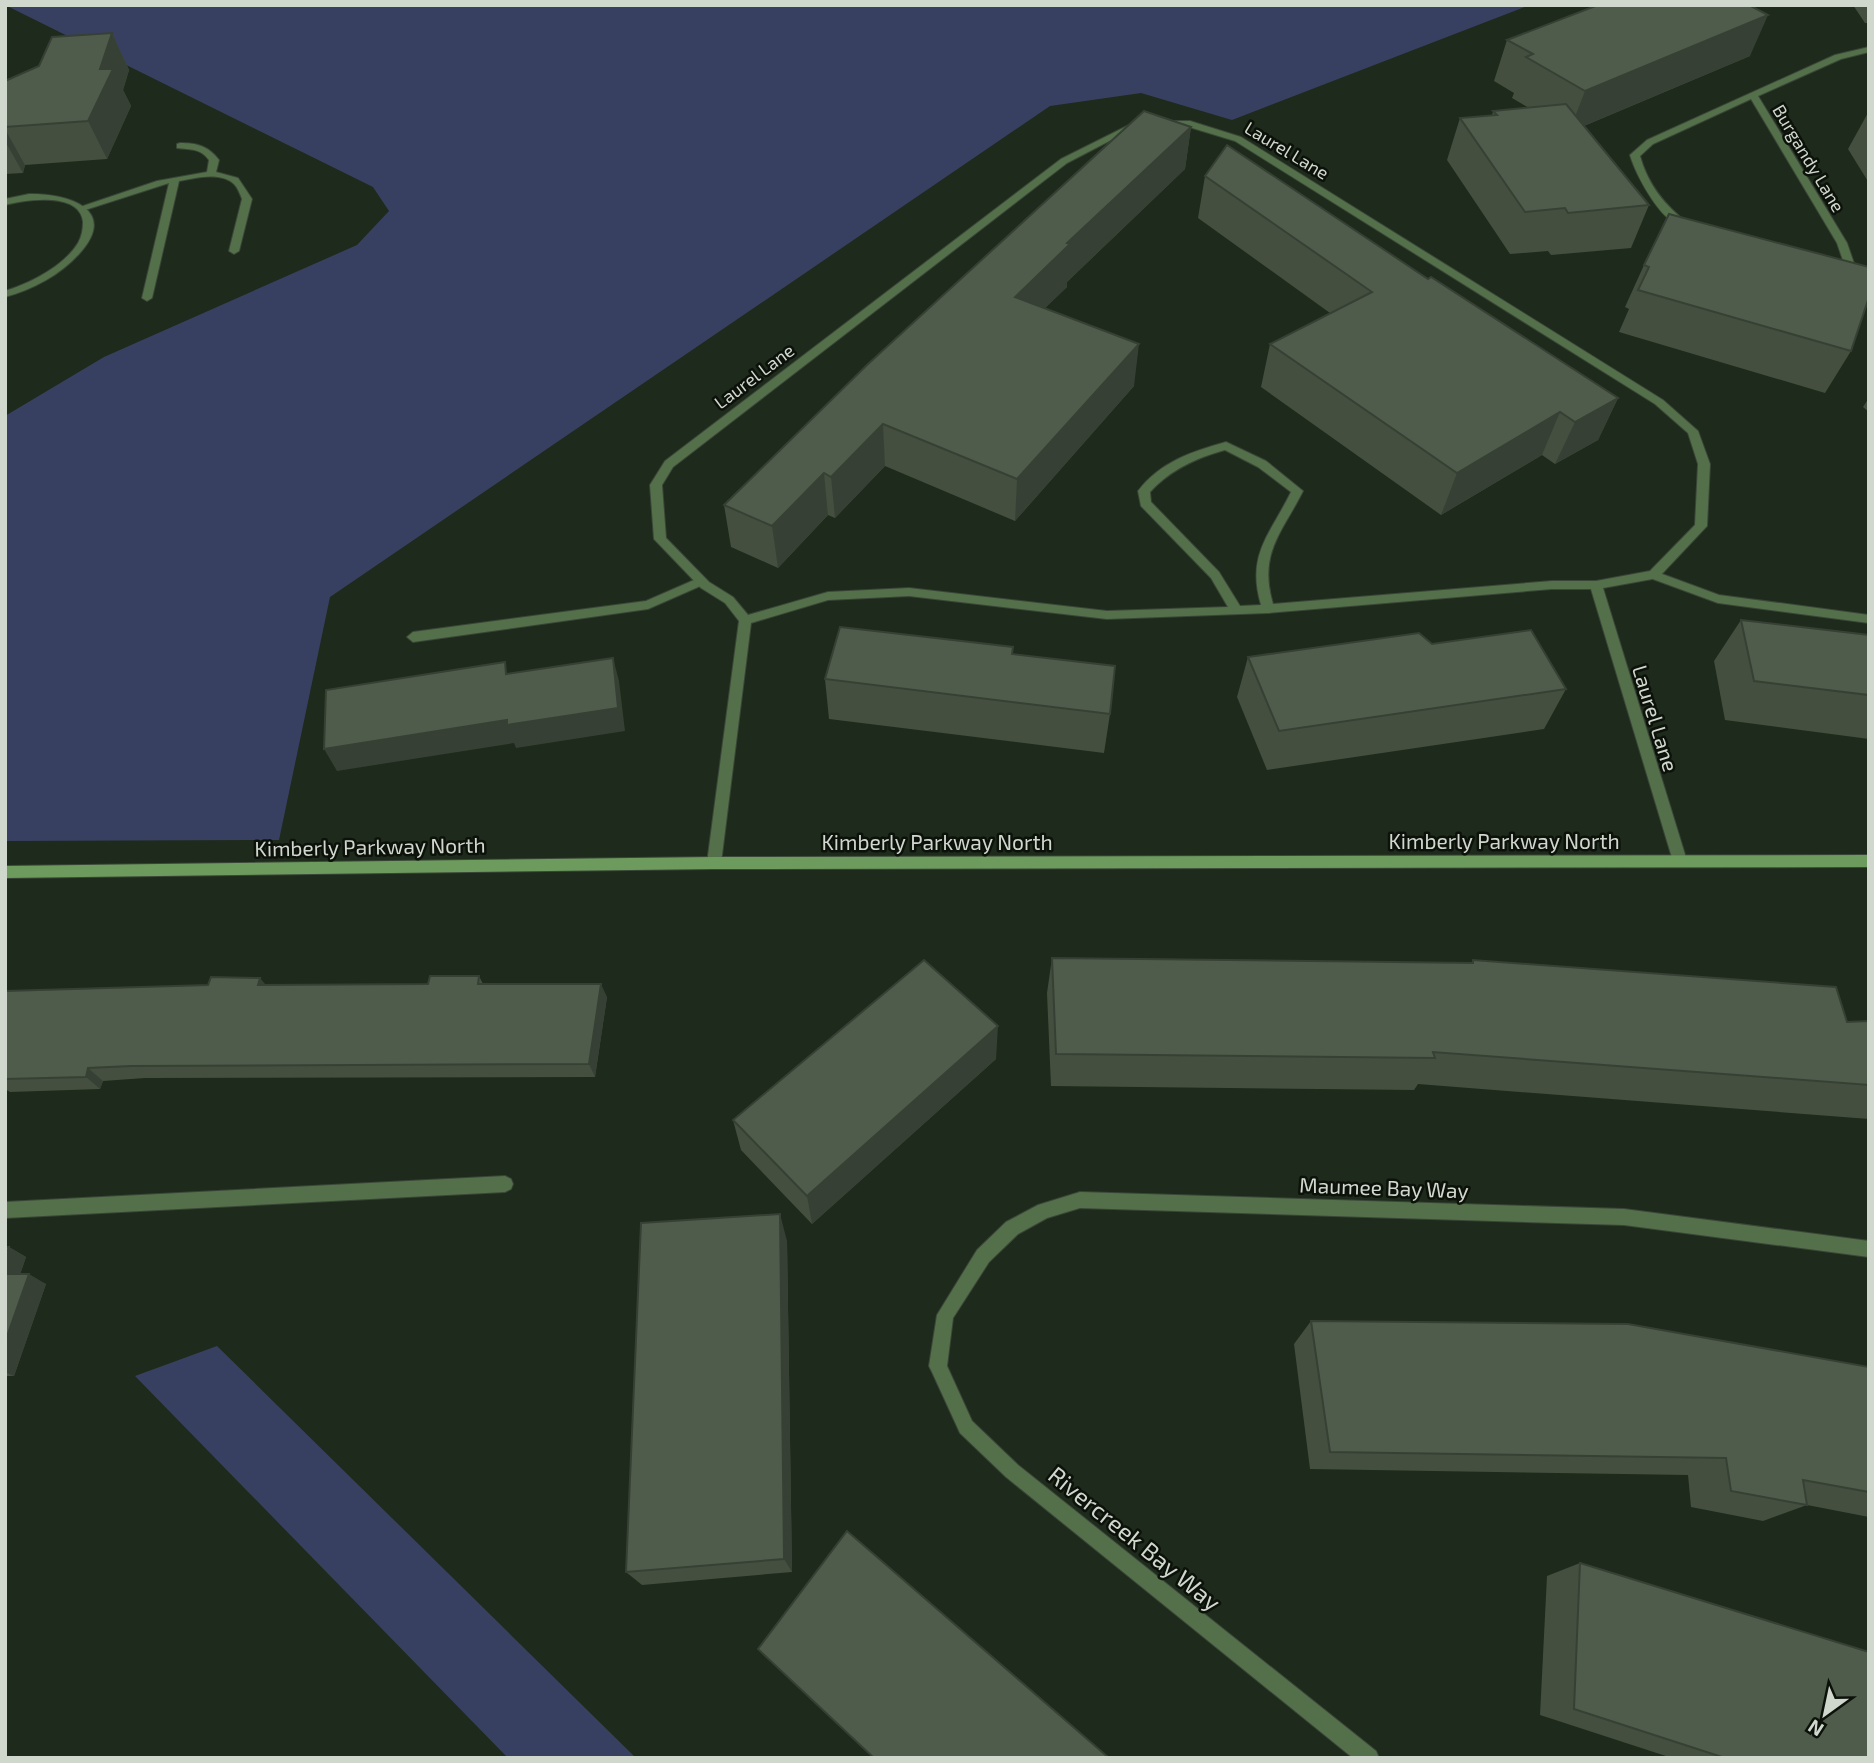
<svg xmlns="http://www.w3.org/2000/svg" width="1874" height="1763" font-family="'Exo 2',sans-serif">
  <style>
    .green { fill: #384061 }
    .lines { fill: none; stroke-linecap: round; stroke-linejoin: round }
    .lane-casing { stroke: #3a4638; stroke-width: 2 }
    .street-casing { stroke: #3a4638; stroke-width: 2 }
    .secondary-casing { stroke: #3a4638; stroke-width: 2 }
    .lane { fill: #54704a; fill-rule: evenodd }
    .street { fill: #54704a; fill-rule: evenodd }
    .secondary { fill: #6d9b5d; fill-rule: evenodd }
    .wall { fill: #444f40 }
    .shaded-wall { fill: #374034 }
    .building { fill: #4f5c4b; stroke: #374034; stroke-width: 2 }
    .labels { text-anchor: middle; dominant-baseline: central; stroke-width: 5; stroke-linejoin: round; paint-order: stroke }
    .far-street-label { font-size: 18px; fill: #d0d8ce; stroke: #0c110a }
    .street-label { font-size: 21px; fill: #d0d8ce; stroke: #0c110a }
    .near-street-label { font-size: 24px; fill: #d0d8ce; stroke: #0c110a }
  </style>
  <rect width="100%" height="100%" fill="#1e2a1b"/>
  <!-- green -->
  <g class="green">
    <polygon points="5,5 1530,5 1232,120 1141,93 1050,106 330,597 279,840 5,841 5,416 104,357 357,245 389,211 373,187"/>
    <polygon points="217,1346 636,1758 508,1758 135,1376"/>
  </g>
  <g class="lines">
    <!-- lane casing -->
    <g class="lane-casing">
      <g id="lane">
        <path d="M180 143C197 143 208 146 219 160L216 172 238 178 252 199 239 251 234 254 229 251 242 199C240 194 238 188 234 184 221 171 194 178 179 181L152 298 147 301 142 298 169 183 85 210 77 208 157 181 207 172 209 160C200 148 191 150 177 148V144Z"/>
        <polygon points="1654,571 1719,595 1869,615 1869,623 1718,603 1650,578 1648,575"/>
        <polygon points="701,577 707,581 705,584 648,609 413,642 407,637 413,632 646,601"/>
      </g>
    </g>
    <!-- street casing -->
    <g class="street-casing">
      <g id="street">
        <path d="M1869 47V52L1841 59 1758 96 1847 243 1858 275 1856 277 1848 275 1837 243 1751 99 1653 144 1640 156C1648 185 1665 206 1689 224V228C1664 229 1636 176 1630 155L1647 140 1835 55Z"/>
        <path d="M1190 121 1241 137 1663 400 1698 431 1710 464 1707 526 1658 578 1603 588 1687 861 1685 865H1675L1673 861 1591 589H1552L1268 613 1107 619 909 596 828 600 751 623 721 863 719 867H709L707 863 739 621 725 603 701 588 654 539 650 485 665 461 1061 159 1133 123 1140 125 1067 163 673 467 662 485 666 538 709 582 733 597 748 615 828 592 909 588 1107 611 1228 607 1211 578 1141 506 1138 491C1160 462 1193 451 1226 442L1266 461 1303 491C1282 533 1258 553 1273 604L1552 581H1596L1650 571 1695 525 1698 464 1688 433 1655 404 1235 141 1189 127H1166L1162 124 1166 121ZM1225 450 1258 467 1291 492C1270 535 1246 554 1261 605L1240 606 1219 572 1151 502 1150 492C1170 470 1196 458 1225 450Z"/>
        <path d="M29 194C67 193 120 209 79 254 60 275 32 290 5 297V291C31 283 64 266 78 243 82 236 83 229 83 222 80 191 25 200 5 205V199Z"/>
        <polygon points="505,1176 511,1179 513,1184 511,1189 505,1192 5,1218 5,1202"/>
        <polygon points="1080,1192 1624,1209 1869,1241 1869,1257 1624,1225 1080,1208 1047,1218 1018,1234 989,1262 953,1318 947,1366 972,1421 1018,1465 1376,1751 1379,1758 1353,1758 1006,1477 960,1433 932,1372 929,1366 937,1315 977,1250 1006,1222 1038,1205"/>
      </g>
    </g>
    <!-- secondary casing -->
    <g class="secondary-casing">
      <polygon id="secondary" points="1869,855 1869,867 714,869 5,878 5,866 714,857"/>
    </g>
    <!-- lane -->
    <use href="#lane" class="lane"/>
    <!-- street -->
    <use href="#street" class="street"/>
    <!-- secondary -->
    <use href="#secondary" class="secondary"/>
  </g>
  <!-- wall -->
  <g class="wall">
    <polygon points="1853,5 1869,5 1869,23 1865,23"/>
    <polygon points="112,33 129,70 123,90 131,106 107,159 25,165 23,173 5,174 5,127"/>
    <polygon points="1507,40 1750,56 1584,126 1649,205 1631,248 1551,255 1548,251 1510,254 1447,160 1460,118 1492,116 1493,111 1529,108 1512,98 1514,93 1494,81"/>
    <polygon points="1869,111 1869,183 1848,149"/>
    <polygon points="1191,127 1185,169 1067,282 1067,287 1045,308 1134,386 1015,521 885,466 835,518 828,515 778,568 731,547 724,505"/>
    <polygon points="1205,176 1428,279 1618,398 1598,440 1555,464 1542,455 1441,515 1261,387 1270,344 1330,313 1198,218"/>
    <polygon points="1644,265 1851,351 1825,393 1619,332 1629,309 1625,307"/>
    <polygon points="1869,398 1869,412 1863,407"/>
    <polygon points="1741,620 1869,635 1869,739 1725,720 1714,661"/>
    <polygon points="1432,644 1566,689 1544,729 1267,770 1237,697 1248,657"/>
    <polygon points="1013,654 1110,714 1104,753 829,719 825,679"/>
    <polygon points="1052,958 1471,963 1473,960 1847,1022 1869,1021 1869,1119 1418,1084 1414,1090 1051,1086 1047,993"/>
    <polygon points="479,976 483,984 607,997 595,1077 145,1078 103,1081 100,1089 10,1092 5,1089 5,991 208,985 428,984"/>
    <polygon points="996,1059 812,1224 741,1150 733,1120"/>
    <polygon points="787,1241 792,1572 642,1585 626,1572"/>
    <polygon points="5,1247 9,1247 26,1257 20,1274 46,1284 14,1376 5,1376"/>
    <polygon points="1311,1321 1869,1367 1869,1517 1807,1505 1763,1521 1691,1507 1688,1475 1310,1469 1294,1344"/>
    <polygon points="1580,1563 1869,1758 1672,1758 1540,1715 1547,1576"/>
  </g>
  <!-- shaded-wall -->
  <g class="shaded-wall">
    <polygon points="1768,15 1750,56 1569,132 1585,91"/>
    <polygon points="112,33 129,70 123,90 131,106 107,159 88,121 100,69"/>
    <polygon points="1191,127 1185,169 1067,282 1067,287 1013,339 1015,297 1067,243"/>
    <polygon points="5,129 25,165 23,173 5,141"/>
    <polygon points="1139,344 1134,386 1015,521 1017,479"/>
    <polygon points="1618,398 1598,440 1555,464 1575,422"/>
    <polygon points="1560,412 1542,455 1441,515 1457,473"/>
    <polygon points="883,424 885,466 835,518 831,477"/>
    <polygon points="824,473 828,515 778,568 772,526"/>
    <polygon points="613,658 619,681 625,731 516,748 514,743 337,771 324,749 507,720"/>
    <polygon points="260,978 271,991 258,985"/>
    <polygon points="601,984 607,997 595,1077 589,1064"/>
    <polygon points="998,1026 996,1059 812,1224 807,1196"/>
    <polygon points="88,1068 103,1081 100,1089 86,1077"/>
    <polygon points="780,1214 787,1241 792,1572 784,1559"/>
    <polygon points="9,1247 26,1257 17,1284 5,1277 5,1257"/>
    <polygon points="29,1274 46,1284 14,1376 5,1372 5,1342"/>
    <polygon points="236,1756 251,1757 253,1758 240,1758"/>
  </g>
  <!-- building -->
  <g class="building">
    <polygon points="1598,5 1749,5 1768,15 1585,91 1526,57 1533,54 1507,40"/>
    <polygon points="112,33 100,69 113,69 88,121 5,127 5,81 39,66 52,37"/>
    <polygon points="1566,104 1649,205 1568,213 1565,208 1525,212 1460,118 1497,115 1493,111"/>
    <polygon points="1144,111 1191,127 1067,243 1070,244 1015,297 1139,344 1017,479 883,424 831,477 824,473 772,526 724,505 867,365"/>
    <polygon points="1227,145 1428,279 1431,277 1618,398 1575,422 1560,412 1457,473 1270,344 1372,292 1205,176"/>
    <polygon points="1669,214 1869,267 1869,297 1851,351 1638,290 1649,267 1644,265"/>
    <polygon points="1741,620 1869,635 1869,695 1754,681"/>
    <polygon points="840,627 1013,647 1012,654 1115,666 1110,714 825,679"/>
    <polygon points="1531,630 1566,689 1279,731 1248,657 1419,633 1432,644"/>
    <polygon points="613,658 618,708 507,725 507,720 324,749 326,690 505,662 506,674"/>
    <polygon points="1052,958 1473,963 1473,960 1836,987 1847,1022 1869,1021 1869,1085 1433,1052 1435,1058 1056,1054"/>
    <polygon points="924,960 998,1026 807,1196 733,1120"/>
    <polygon points="430,976 479,976 478,984 601,984 589,1064 131,1066 88,1068 86,1077 5,1079 5,991 208,985 211,977 260,978 258,985 428,984"/>
    <polygon points="780,1214 784,1559 626,1572 641,1223"/>
    <polygon points="5,1247 9,1247 5,1257"/>
    <polygon points="5,1274 29,1274 5,1342"/>
    <polygon points="1311,1321 1628,1324 1869,1367 1869,1492 1803,1480 1807,1505 1731,1491 1726,1458 1330,1452"/>
    <polygon points="847,1531 1109,1758 874,1758 758,1649"/>
    <polygon points="1580,1563 1869,1652 1869,1758 1725,1758 1574,1709"/>
  </g>
  <g class="labels">
    <!-- far-street labels -->
    <g class="far-street-label">
      <text transform="translate(1287 150) rotate(31)">Laurel Lane</text>
      <text transform="translate(1809 158) rotate(59)">Burgandy Lane</text>
      <text transform="translate(754 376) rotate(-37)">Laurel Lane</text>
    </g>
    <!-- street labels -->
    <g class="street-label">
      <text transform="translate(1656 718) rotate(73)">Laurel Lane</text>
      <text x="1504" y="840">Kimberly Parkway North</text>
      <text x="937" y="841">Kimberly Parkway North</text>
      <text transform="translate(370 846) rotate(-1)">Kimberly Parkway North</text>
      <text transform="translate(1384 1187) rotate(2)">Maumee Bay Way</text>
    </g>
    <!-- near-street labels -->
    <g class="near-street-label">
      <text transform="translate(1135 1538) rotate(39)">Rivercreek Bay Way</text>
    </g>
  </g>
  <!-- border -->
  <rect width="1874" height="1763" fill="none" stroke="#d0d8ce" stroke-width="14"/>
  <!-- north arrow -->
  <g transform="translate(1825 1714) rotate(213)" stroke="#0c110a" stroke-width="5" paint-order="stroke">
  <path d="M0-5L12 26L0 18L-12 26Z" fill="#d0d8ce"/>
  <text y="-10" font-size="19" font-weight="bold" text-anchor="middle" fill="#d0d8ce">N</text>
  </g>
</svg>
